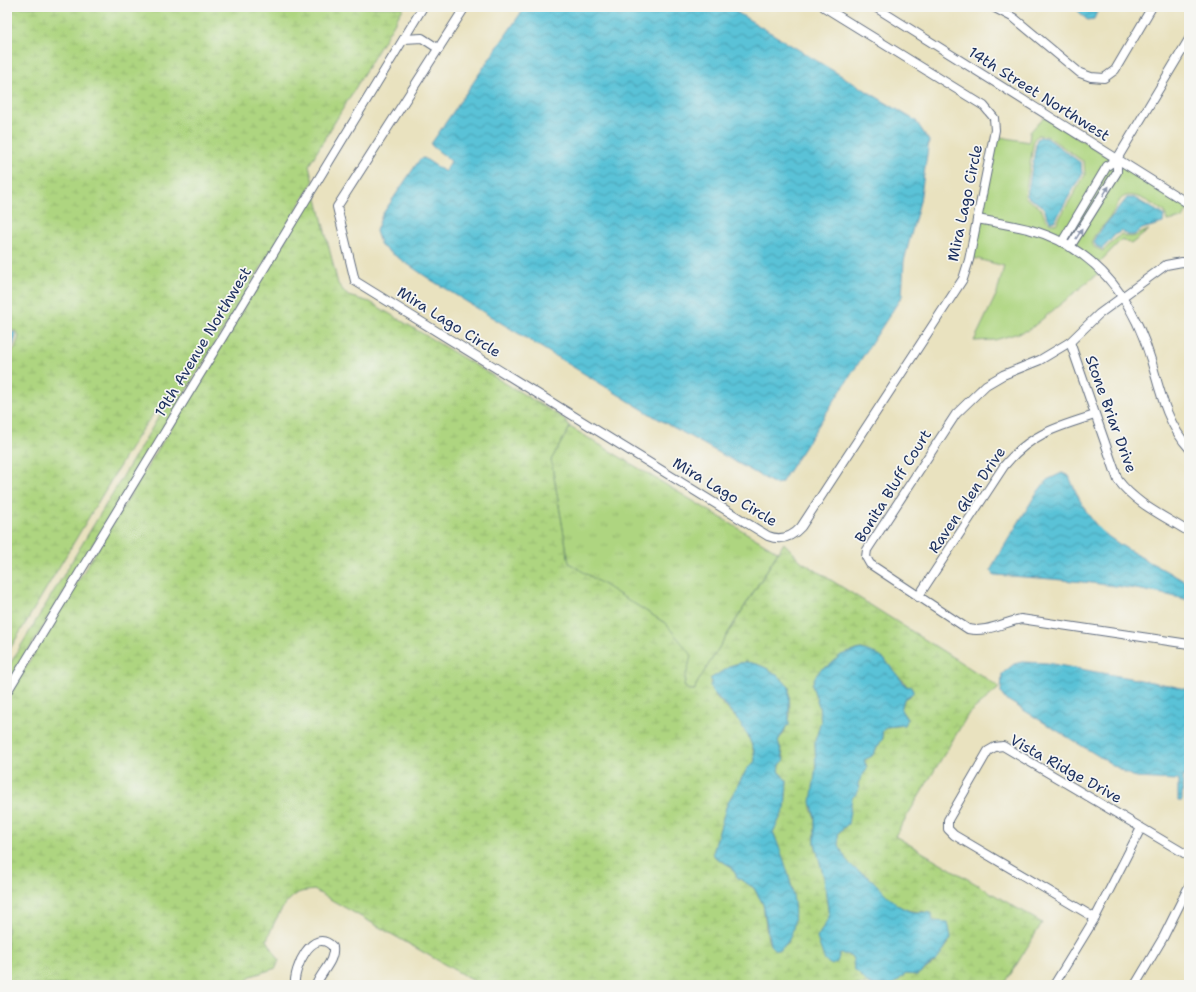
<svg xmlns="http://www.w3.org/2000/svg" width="1196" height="992" font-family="'Shantell Sans',sans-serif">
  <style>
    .grass { fill: url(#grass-tufts); stroke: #64826f }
    .wetland { fill: url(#wetland-marsh); stroke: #64826f; fill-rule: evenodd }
    .park { fill: #aed580; stroke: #64826f; fill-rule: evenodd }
    .water { fill: url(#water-waves); stroke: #3a789a }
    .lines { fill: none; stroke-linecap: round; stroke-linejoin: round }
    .minor-casing { stroke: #636e80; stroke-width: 10 }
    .minor { stroke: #fff; stroke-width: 8 }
    .oneway { fill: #8d97ae }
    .labels { text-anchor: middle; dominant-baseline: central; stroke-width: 3.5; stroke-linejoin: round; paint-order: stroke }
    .street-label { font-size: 15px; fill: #1b2f5e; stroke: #f6f6f2 }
  </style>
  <defs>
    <pattern id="grass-tufts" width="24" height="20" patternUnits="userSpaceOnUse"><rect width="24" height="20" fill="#aed580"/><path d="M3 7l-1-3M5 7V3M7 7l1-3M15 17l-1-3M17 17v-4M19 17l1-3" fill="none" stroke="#95b771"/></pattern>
    <pattern id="wetland-marsh" width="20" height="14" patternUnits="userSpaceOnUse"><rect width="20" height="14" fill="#aed580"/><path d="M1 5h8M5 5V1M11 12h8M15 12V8" fill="none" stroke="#95b771"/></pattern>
    <pattern id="water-waves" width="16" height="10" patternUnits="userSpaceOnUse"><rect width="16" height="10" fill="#5ac2d7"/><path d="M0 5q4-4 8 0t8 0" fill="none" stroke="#4a9eb2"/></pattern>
  </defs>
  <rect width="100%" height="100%" fill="#f6f6f2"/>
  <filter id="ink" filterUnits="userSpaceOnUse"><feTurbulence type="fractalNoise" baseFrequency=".025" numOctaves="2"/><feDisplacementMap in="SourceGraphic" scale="8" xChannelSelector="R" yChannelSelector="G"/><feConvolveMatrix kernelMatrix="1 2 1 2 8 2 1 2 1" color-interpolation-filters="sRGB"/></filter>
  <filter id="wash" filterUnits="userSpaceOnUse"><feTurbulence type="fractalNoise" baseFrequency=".012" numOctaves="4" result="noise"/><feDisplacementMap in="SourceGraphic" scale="16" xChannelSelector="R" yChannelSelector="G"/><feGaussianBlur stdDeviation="0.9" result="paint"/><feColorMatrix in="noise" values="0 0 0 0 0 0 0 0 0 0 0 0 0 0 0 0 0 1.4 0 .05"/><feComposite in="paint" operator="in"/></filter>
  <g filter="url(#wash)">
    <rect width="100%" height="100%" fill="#e9e2bf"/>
    <!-- grass -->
    <path class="grass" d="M570 427 778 552 696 685 695 690H689L684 686C685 675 690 665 690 654L665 623 569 564 551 460Z"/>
    <!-- wetland -->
    <g class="wetland">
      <polygon points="7,7 404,7 309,165 313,182 7,686 7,669 161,413 164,404 161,404 140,432 7,654 7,355 15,348 19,337 17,332 7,328 7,324 10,324 12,318 12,311 7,306"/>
      <path d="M315 191 338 284 348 296 370 302 563 418 570 427 551 460 569 563 665 623 691 654C690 665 685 675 684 686L689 690H695L696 685 784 543 801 561 998 686V689L969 713 895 836 1042 923 1004 985H892L906 974 917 975 933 964 949 943 923 911C905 914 890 902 879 889 876 886 874 882 871 879 866 875 860 873 855 869 845 862 835 844 839 832L843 829 852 798 859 788 858 783 867 766 864 760 872 756 883 738 882 732 886 727 904 725 907 719 901 710 904 699 911 695 904 681 896 675 885 660 861 649C853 651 844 653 837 659 835 661 833 663 831 665 819 673 817 670 812 685L819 706 821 721 815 742 816 767 811 809 815 817V843L824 878 829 917 827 923 822 928 839 958 840 953 846 954 853 958 854 969 870 985H481L314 890C309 891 302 891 298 893 282 902 273 925 267 940L279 960 276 968 251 976 243 985H7V698ZM745 662C764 664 777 673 789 687L790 716 784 732 778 741 784 757C778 772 777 770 787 781L785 808 773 832 792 887 794 922 788 943 775 950 768 941 763 904 754 888 737 877 732 867 715 857 713 853 727 804 747 769 755 761C754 745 745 727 734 716 725 706 713 697 710 683L712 680 710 679 732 665Z"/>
    </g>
    <!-- park -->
    <path class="park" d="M1044 117 1112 159 1110 168 1114 165 1120 164 1189 207 1183 218 1167 221 1165 212C1154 206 1131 187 1120 200 1116 206 1113 213 1109 219 1103 227 1095 232 1092 241L1094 247 1103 251 1121 234C1135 241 1137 233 1149 230L1131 244 1122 239 1097 265 1101 271 1029 330 995 340 974 341 997 293 1004 266 970 257 995 136 1029 142 1030 132ZM1038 135 1047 136 1084 162 1085 175 1056 224C1043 223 1046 213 1038 206 1033 202 1029 202 1025 196L1034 139Z"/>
    <!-- water -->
    <g class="water">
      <polygon points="525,7 728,7 916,121 929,141 920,201 904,261 902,296 781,483 775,484 655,417 431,280 381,246 376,231 382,215 420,159 424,158 445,172 451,161 432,146 431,144"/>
      <polygon points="1074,7 1099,7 1094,19 1087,20"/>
      <path d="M1040 137 1047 138 1081 163 1082 174 1055 221H1050C1046 216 1046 210 1042 206 1038 201 1031 201 1027 196L1037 139Z"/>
      <polygon points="1127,198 1134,198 1164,215 1163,223 1142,229 1134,235 1128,235 1121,231 1115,235 1102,249 1096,246 1094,241 1096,236"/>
      <polygon points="7,331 15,333 16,336 13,346 7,352"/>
      <path d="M1062 473 1069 476C1078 498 1089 522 1109 537 1132 554 1164 569 1189 584V600C1126 584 1059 579 994 575L991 570 995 561 1036 494 1047 480Z"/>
      <path d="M861 649 876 654 885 660 906 686 913 687V693L904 699 901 710 907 719 904 725 886 727 882 732 883 738 872 756 864 760 867 768 858 783 859 788 856 794 852 798 848 824 839 832C835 843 845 860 854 868 859 872 866 875 872 880 883 890 892 904 907 910 914 914 923 911 931 913L933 921 948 922 951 938 938 959 917 975 906 974 892 985H870L854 969 853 958 846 954H840L837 962 832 965 825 961 817 938 829 917 824 878 815 843V817L811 802 816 767 815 742 821 721 819 706 812 685 815 677 821 669 829 666 841 655Z"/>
      <path d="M745 662C764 664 777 673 789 687V726L787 725 778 741 784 761C774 768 781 775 787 781L785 808 773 832C785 861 811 926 780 950H775L770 945 763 904 754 888 737 877 732 867 715 857 713 853 727 804 747 769 755 761 754 750 748 736 736 717 712 691 710 686 712 681 710 679 732 665Z"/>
      <polygon points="1022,662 1047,663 1168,685 1189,690 1189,774 1183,777 1182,801 1178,801 1178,780 1136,778 1126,773 1004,698 1001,692 1002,674 1014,664"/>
    </g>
  </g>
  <g filter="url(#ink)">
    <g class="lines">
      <!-- minor casing -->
      <g class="minor-casing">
        <g id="minor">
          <path d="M465 7 337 207 355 281 768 536C781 541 792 537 801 527L963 279 969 260 995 130 994 118 984 106 824 7"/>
          <polyline points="875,7 1189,204"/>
          <polyline points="993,7 1014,18 1080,73 1091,77 1104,78 1115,70 1152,7"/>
          <polyline points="404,39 422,38 439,49"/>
          <path d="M977 219C994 222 1011 225 1028 229 1094 247 1132 296 1151 360 1160 391 1167 424 1189 448"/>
          <polyline points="1062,242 1107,166 1117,159 1189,39"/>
          <polyline points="1070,247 1117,172 1117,159"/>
          <path d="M1189 263 1182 262 1166 265 1099 314 1070 342 1040 360 1003 375 986 385 956 414 867 550 866 557 870 564 968 629C986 633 1002 623 1021 619L1189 644"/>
          <path d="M1070 342 1118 480C1136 504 1164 516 1189 532"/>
          <path d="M918 597 1004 466C1030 434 1057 427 1095 415"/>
          <polyline points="7,692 423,7"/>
          <polyline points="1095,918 954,835 948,829 948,820 988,751 995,747 1003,746 1189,856"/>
          <path d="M295 985C293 970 312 925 333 947 335 961 321 972 316 985"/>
          <polyline points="1054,985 1095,918 1141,828"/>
          <polyline points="1135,985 1163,938 1189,886"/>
        </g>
      </g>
      <!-- minor -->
      <use href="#minor" class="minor"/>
    </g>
    <!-- one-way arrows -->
    <defs><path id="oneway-solid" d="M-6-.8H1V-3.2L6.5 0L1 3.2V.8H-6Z"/></defs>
    <g class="oneway">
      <use href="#oneway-solid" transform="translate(1106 191) rotate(-58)"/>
      <use href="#oneway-solid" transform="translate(1079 234) rotate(-58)"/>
    </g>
  </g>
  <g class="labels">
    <!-- street labels -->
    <g class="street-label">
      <text transform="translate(1039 94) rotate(32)">14th Street Northwest</text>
      <text transform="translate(965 203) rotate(-78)">Mira Lago Circle</text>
      <text transform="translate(449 322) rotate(32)">Mira Lago Circle</text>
      <text transform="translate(203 342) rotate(-59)">19th Avenue Northwest</text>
      <text transform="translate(1111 414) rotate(70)">Stone Briar Drive</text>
      <text transform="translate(893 486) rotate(-58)">Bonita Bluff Court</text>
      <text transform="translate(725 492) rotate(31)">Mira Lago Circle</text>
      <text transform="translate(967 500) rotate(-56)">Raven Glen Drive</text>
      <text transform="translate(1066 769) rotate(29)">Vista Ridge Drive</text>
    </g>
  </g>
  <!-- margin -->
  <rect width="1196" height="992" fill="none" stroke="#f6f6f2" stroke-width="24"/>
</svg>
